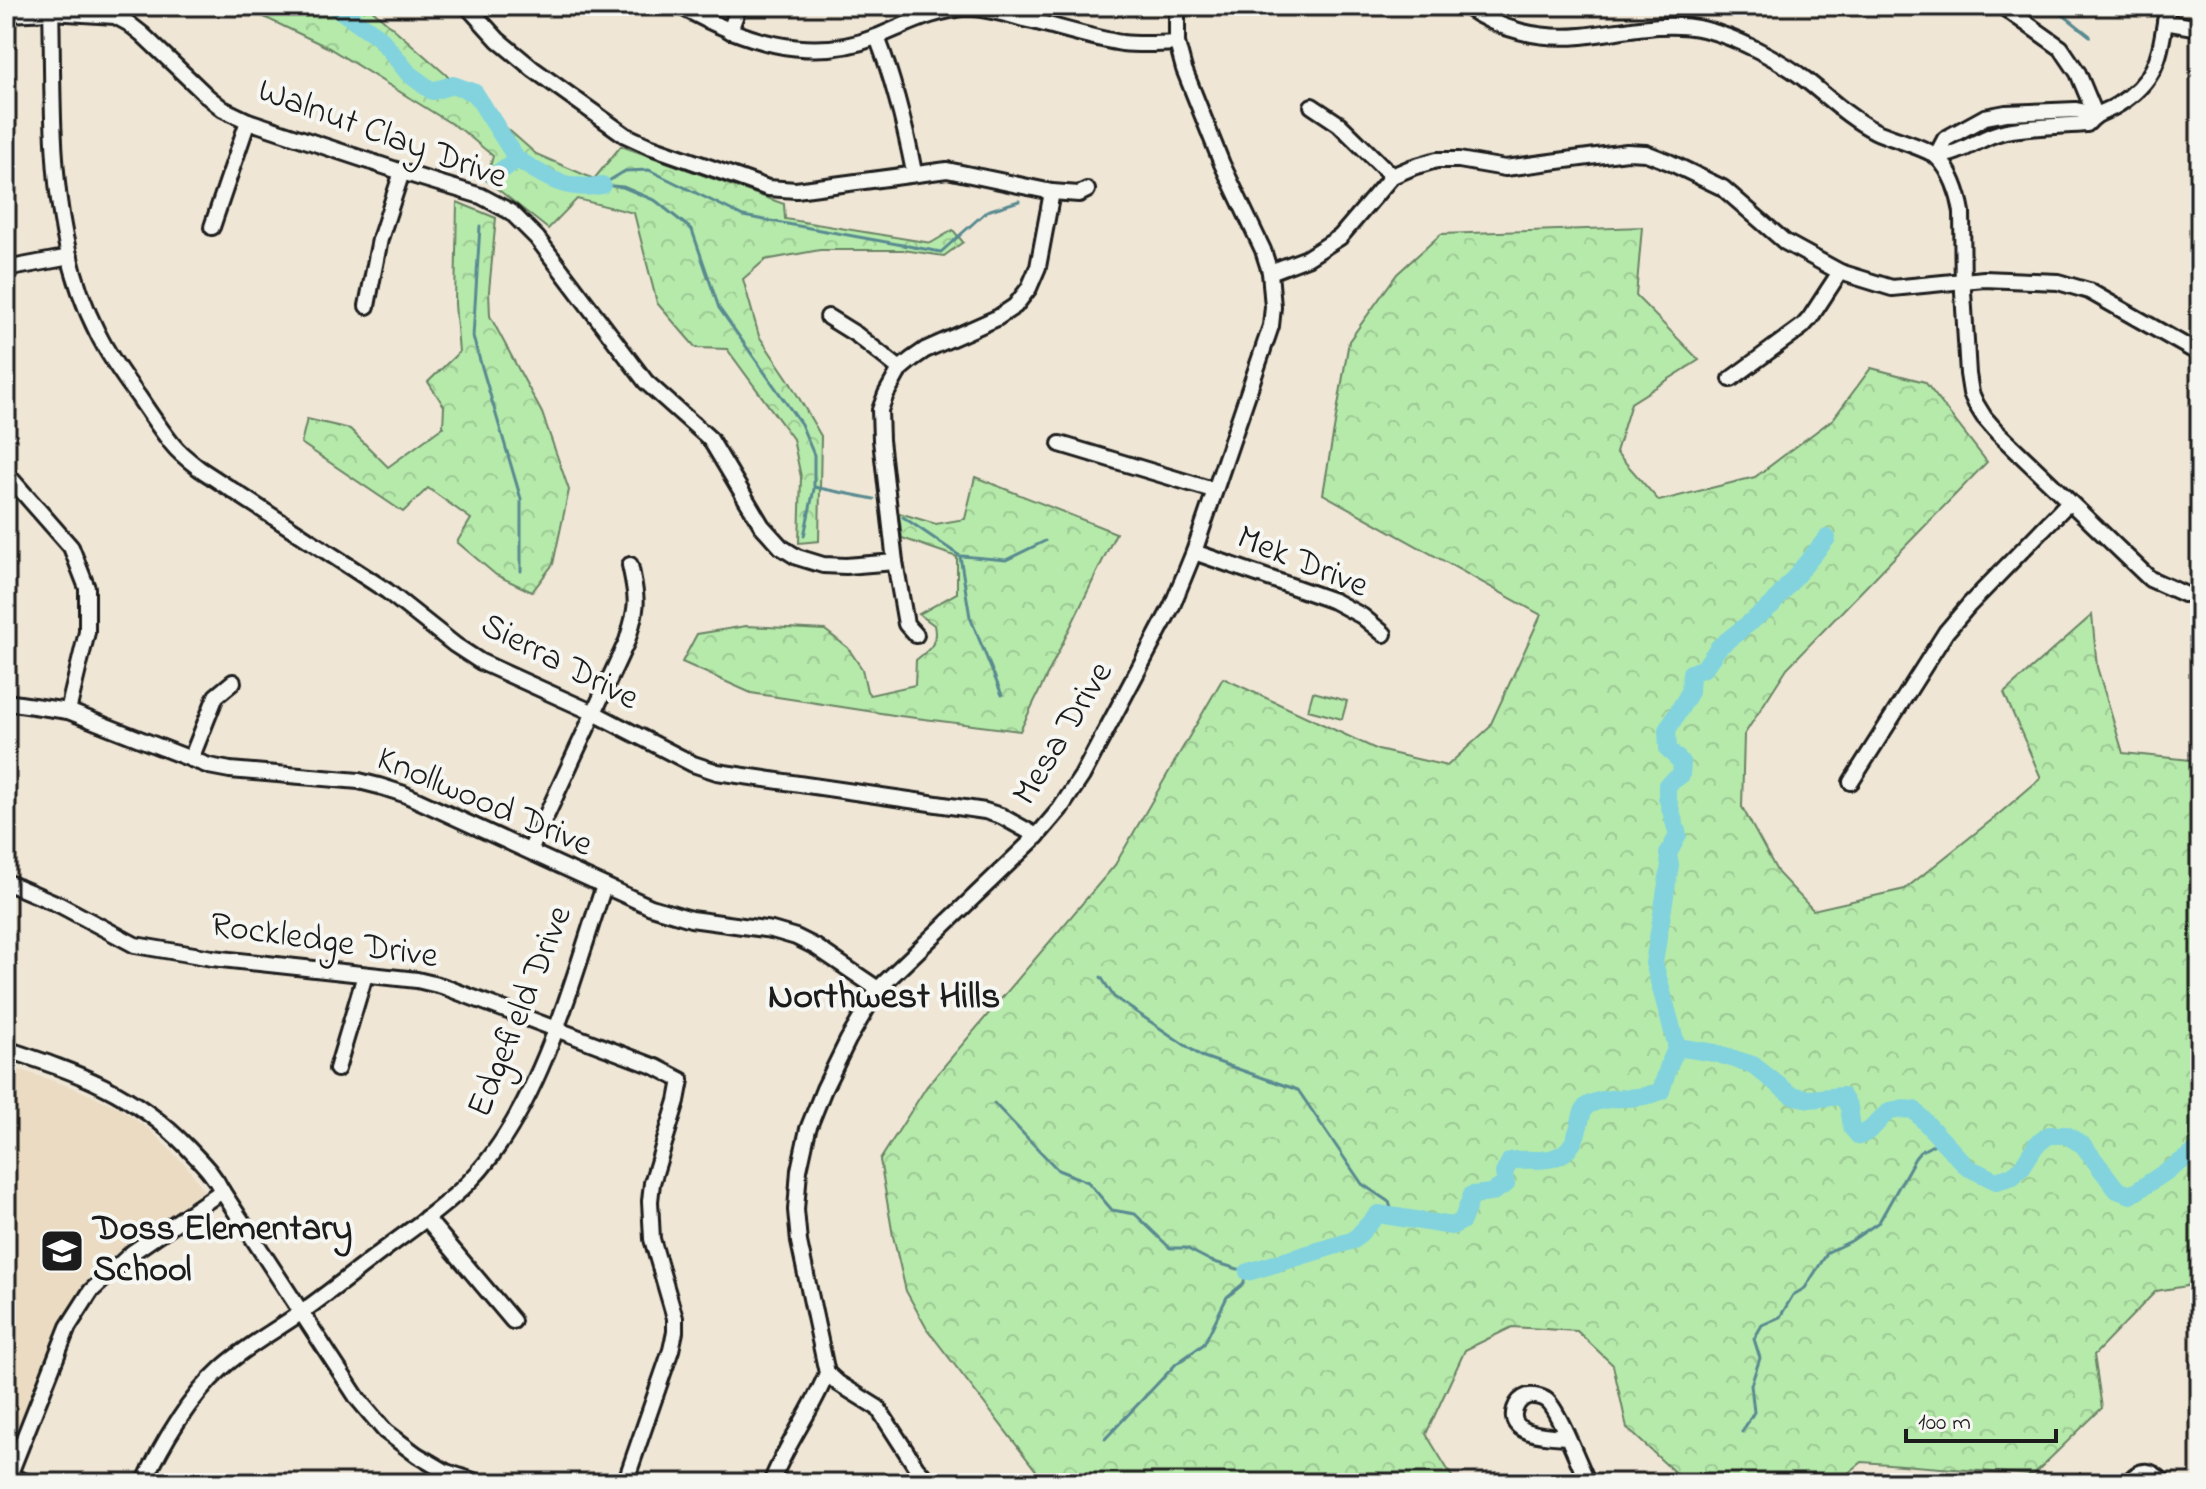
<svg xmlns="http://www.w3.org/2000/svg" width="2206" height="1489" font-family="'Indie Flower',sans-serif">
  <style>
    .built { fill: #eadbc2 }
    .forest { fill: url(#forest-crowns); stroke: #698364; stroke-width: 2 }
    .park { fill: #b6eaab; stroke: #698364; stroke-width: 2 }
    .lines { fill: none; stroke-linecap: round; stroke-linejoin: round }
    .stream { stroke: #598a90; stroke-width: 3 }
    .river { stroke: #82d3dd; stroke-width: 18 }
    .minor-casing { stroke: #1c1c1c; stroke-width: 20 }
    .minor { stroke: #f6f6f2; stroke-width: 14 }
    .labels { text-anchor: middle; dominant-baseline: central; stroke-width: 8; stroke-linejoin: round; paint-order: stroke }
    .street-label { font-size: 36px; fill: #1c1c1c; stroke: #f6f6f2 }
    .poi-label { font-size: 36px; font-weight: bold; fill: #1c1c1c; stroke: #f6f6f2; text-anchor: start }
    .neighbourhood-label { font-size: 38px; font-weight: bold; fill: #1c1c1c; stroke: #f6f6f2 }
  </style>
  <defs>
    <pattern id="forest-crowns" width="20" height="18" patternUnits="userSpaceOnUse" patternTransform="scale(2)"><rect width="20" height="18" fill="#b6eaab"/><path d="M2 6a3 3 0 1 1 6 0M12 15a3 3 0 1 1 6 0" fill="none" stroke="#9cc893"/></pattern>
  </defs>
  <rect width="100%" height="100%" fill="#efe6d6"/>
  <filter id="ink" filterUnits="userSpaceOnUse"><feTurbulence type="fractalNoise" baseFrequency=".0125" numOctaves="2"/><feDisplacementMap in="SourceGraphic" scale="16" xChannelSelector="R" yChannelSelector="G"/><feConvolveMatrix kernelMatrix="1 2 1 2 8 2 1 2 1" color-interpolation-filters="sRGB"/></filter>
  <g filter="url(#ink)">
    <!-- built -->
    <polygon class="built" points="6,1065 74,1088 118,1107 150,1130 188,1168 204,1190 94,1269 65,1314 6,1457"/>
    <!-- forest -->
    <g class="forest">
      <polygon points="241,6 368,6 536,154 594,179 621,146 784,204 785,219 931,243 953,230 963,242 944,256 903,250 820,250 765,260 743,279 759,336 788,379 821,436 819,541 799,543 801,477 793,439 727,349 696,348 657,303 634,213 577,199 548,229 486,180 493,156 463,131 329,48"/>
      <polygon points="457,202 496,218 489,291 490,316 542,413 569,490 553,564 532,592 496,575 457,542 471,519 428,488 403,512 301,443 307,419 350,429 388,467 443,427 444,406 428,382 459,352 455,304"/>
      <polygon points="1642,227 1636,296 1699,360 1631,403 1616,452 1659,501 1755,477 1833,419 1871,368 1925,382 1987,462 1787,668 1744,735 1742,807 1778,873 1813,910 1905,889 1993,819 2041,778 2004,693 2092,615 2097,667 2123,753 2200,761 2200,1284 2156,1291 2094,1355 2102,1408 2033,1475 1862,1462 1836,1483 1686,1483 1627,1428 1613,1365 1577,1331 1512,1327 1465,1350 1426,1434 1456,1483 1044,1481 927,1329 906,1291 893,1236 880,1160 927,1086 1115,865 1223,678 1378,750 1447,766 1489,728 1541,615 1323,494 1349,341 1397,274 1441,234"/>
      <path d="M975 477 1116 533 1020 731 900 716 751 693 682 662 697 634 746 626 825 630 848 648 862 669 867 691 870 695 915 685 916 660C930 649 938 644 934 625L919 614 957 593V557L902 538 899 513 936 524 965 519Z"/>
    </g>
    <!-- park -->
    <polygon class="park" points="1313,692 1347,701 1342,719 1308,710"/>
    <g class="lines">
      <!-- stream -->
      <g class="stream">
        <polyline points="2052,6 2090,36"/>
        <polyline points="602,185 623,187 656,201 692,230 719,308 801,424 814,455 814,487 874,499"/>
        <polyline points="602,185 625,171 649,170 743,216 941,252 987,211 1019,201"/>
        <polyline points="480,226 473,337 521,499 521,571"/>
        <polyline points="903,517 960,556 970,617 1002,695"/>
        <polyline points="804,536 814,489"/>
        <polyline points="962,556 1006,560 1045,541"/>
        <polyline points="1101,977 1114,997 1201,1056 1298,1090 1362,1184 1389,1202 1394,1217"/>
        <polyline points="994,1103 1058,1170 1088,1182 1112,1210 1135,1214 1170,1248 1186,1248 1211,1261 1248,1272 1243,1284 1227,1297 1204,1344 1176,1364 1105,1439"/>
        <polyline points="1742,1432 1754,1412 1751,1385 1760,1358 1754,1339 1762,1325 1780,1317 1793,1295 1805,1288 1828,1252 1851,1241 1879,1222 1915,1158 1920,1152 1942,1140"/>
      </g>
      <!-- river -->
      <g class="river">
        <polyline points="334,6 379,37 409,74 432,91 453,85 475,93 517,159 494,176"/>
        <path d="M517 159C545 177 567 192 602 185"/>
        <polyline points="1677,1047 1654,963 1670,865 1668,854 1678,835 1667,797 1667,785 1681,775 1682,763 1668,749 1667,730 1690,692 1691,673 1704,668 1719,647 1772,605 1827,538"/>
        <path d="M1248 1272 1354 1240 1378 1214 1452 1226 1462 1221 1472 1195 1491 1193 1506 1184 1504 1173 1510 1161C1524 1158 1540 1162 1553 1158 1584 1150 1576 1112 1588 1105 1610 1094 1637 1102 1661 1091L1669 1065 1677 1047 1715 1053 1753 1065 1791 1095 1809 1099 1842 1096 1849 1107 1852 1128 1859 1136C1885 1126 1876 1105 1914 1110L1967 1167 1996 1181 2013 1176 2022 1167 2036 1145 2049 1135H2066L2083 1145 2117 1190 2131 1195 2200 1149"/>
      </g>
      <!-- minor casing -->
      <g class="minor-casing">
        <g id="minor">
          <path d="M51 6C54 116 46 233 98 334 109 356 123 376 138 396 149 412 160 429 173 445 180 454 191 462 200 469L387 591 455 645 481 662 594 713 693 764 717 772 985 811 1001 816 1037 836"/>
          <polyline points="467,6 498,40 533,69 625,135 649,146 768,188 796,190 947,170 1052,192 1079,194 1087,190"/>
          <path d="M680 6C741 40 808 64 876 37 906 25 935 9 968 8 988 8 1009 15 1028 20 1059 27 1091 38 1122 43 1140 45 1159 44 1177 43"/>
          <path d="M1465 6C1499 30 1540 40 1581 36 1621 32 1662 20 1703 29 1736 37 1779 59 1806 80 1829 98 1849 118 1875 131 1889 138 1928 148 1937 157 1951 170 1959 194 1962 212L1963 292 1968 374 1971 393 1976 404 1984 417 1997 432 2150 579 2184 594"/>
          <polyline points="2002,6 2061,48 2078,73 2095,114"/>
          <polyline points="6,14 52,12 115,16 128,23 142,34 208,97 223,109 248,121 402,172 481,196 511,212 537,238 646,382 710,439 762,526 781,547 797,557 823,565 846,566 895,562"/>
          <polyline points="2165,22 2193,27 2200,31"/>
          <polyline points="730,31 739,6"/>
          <path d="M877 37C894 81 905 126 914 172"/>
          <polyline points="1312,106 1339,124 1392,176"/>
          <path d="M2095 114 2076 110 2006 113 1985 117 1945 139 1936 156C1963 155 1980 136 2006 131 2032 126 2061 126 2087 124 2099 110 2106 113 2119 104 2162 76 2159 51 2168 6"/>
          <polyline points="212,227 248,121"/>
          <polyline points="6,269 70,257"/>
          <polyline points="1270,272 1307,258 1340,237 1392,176 1413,167 1437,160 1459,160 1505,168 1627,152 1646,153 1669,162 1723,188 1785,242 1840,272 1892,288 1984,279 2058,282 2089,291 2200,354"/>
          <polyline points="367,306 380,239 402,172"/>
          <polyline points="828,317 857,335 900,369"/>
          <polyline points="1731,379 1803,326 1810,318 1840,272"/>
          <polyline points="1060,444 1213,490"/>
          <polyline points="6,473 71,547 87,588 87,632 68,711"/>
          <polyline points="1194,552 1334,601 1362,616 1384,634"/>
          <polyline points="916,635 906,624 895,562 881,440 880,410 886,394 900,369 912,359 925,350 997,318 1015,306 1029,288 1038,267 1052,192"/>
          <polyline points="6,702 68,711 209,766 230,770 359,781 379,786 404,794 651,907 691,919 772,930 796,937 816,947 878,989"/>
          <polyline points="191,759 216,696 233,682"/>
          <polyline points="1851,782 1946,632 1969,605 2069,502"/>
          <path d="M530 851 627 641C638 606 638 601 630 565"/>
          <polyline points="6,882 60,905 135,945 212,958 417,980 442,986 656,1067 681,1080 677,1101 652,1183 650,1201 652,1239 675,1318 675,1332 671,1350 625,1483"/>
          <path d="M6 1049C78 1073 134 1092 188 1148 201 1162 214 1174 222 1191L358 1399 385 1431 417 1455 446 1472 480 1483"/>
          <polyline points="337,1069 365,975"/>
          <polyline points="426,1218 513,1321"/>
          <polyline points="827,1373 838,1383 878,1408 916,1467 930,1483"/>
          <path d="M1567 1437C1551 1436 1506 1436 1515 1409 1517 1403 1522 1398 1528 1396 1533 1395 1542 1397 1546 1400 1558 1408 1580 1467 1588 1483"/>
          <polyline points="6,1475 29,1483"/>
          <polyline points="9,1476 68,1327 91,1291 133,1252 222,1191"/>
          <path d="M144 1483C162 1443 189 1398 222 1368 241 1350 274 1331 296 1316 328 1294 358 1269 389 1246 416 1226 445 1206 469 1182 540 1110 572 980 604 886"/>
          <path d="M771 1483C786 1444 812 1411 827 1373L799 1242 796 1210 799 1170 808 1129 824 1089 848 1040 878 989 1037 836 1060 809 1082 776 1172 606 1194 552 1271 326 1273 307 1270 272 1263 250 1222 164 1184 69 1177 43V6"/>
          <path d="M2128 1483C2140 1467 2152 1469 2164 1483"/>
        </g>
      </g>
      <!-- minor -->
      <use href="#minor" class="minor"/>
    </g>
  </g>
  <!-- icons -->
  <defs>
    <g id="school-square" transform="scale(2.3)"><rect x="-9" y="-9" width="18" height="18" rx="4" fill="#1c1c1c" stroke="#f6f6f2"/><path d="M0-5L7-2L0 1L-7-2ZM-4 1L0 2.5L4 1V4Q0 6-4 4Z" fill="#fff"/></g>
  </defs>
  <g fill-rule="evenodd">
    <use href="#school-square" x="62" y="1251"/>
  </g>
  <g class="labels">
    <!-- street labels -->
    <g class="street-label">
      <text transform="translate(382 135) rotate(20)">Walnut Clay Drive</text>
      <text transform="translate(1302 563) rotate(22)">Mek Drive</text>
      <text transform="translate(559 663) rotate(27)">Sierra Drive</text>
      <text transform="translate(1064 734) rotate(-59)">Mesa Drive</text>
      <text transform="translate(484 803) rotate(23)">Knollwood Drive</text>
      <text transform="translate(324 942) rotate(8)">Rockledge Drive</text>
      <text transform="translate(521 1012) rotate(-68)">Edgefield Drive</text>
    </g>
    <!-- poi labels -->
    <g class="poi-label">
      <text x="93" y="1230">Doss Elementary<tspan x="93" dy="41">School</tspan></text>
    </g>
    <!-- neighbourhood labels -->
    <g class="neighbourhood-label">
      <text x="884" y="998">Northwest Hills</text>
    </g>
  </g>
  <!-- margin -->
  <rect width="2206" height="1489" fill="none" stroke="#f6f6f2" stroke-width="32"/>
  <rect x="16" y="16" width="2174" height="1457" fill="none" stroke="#1c1c1c" stroke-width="3" filter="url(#ink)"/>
  <!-- scale -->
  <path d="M1906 1429v12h150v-12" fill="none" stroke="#1c1c1c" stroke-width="4"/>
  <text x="1918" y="1429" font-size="24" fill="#1c1c1c" stroke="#f6f6f2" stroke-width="6" paint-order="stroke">100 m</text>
</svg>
